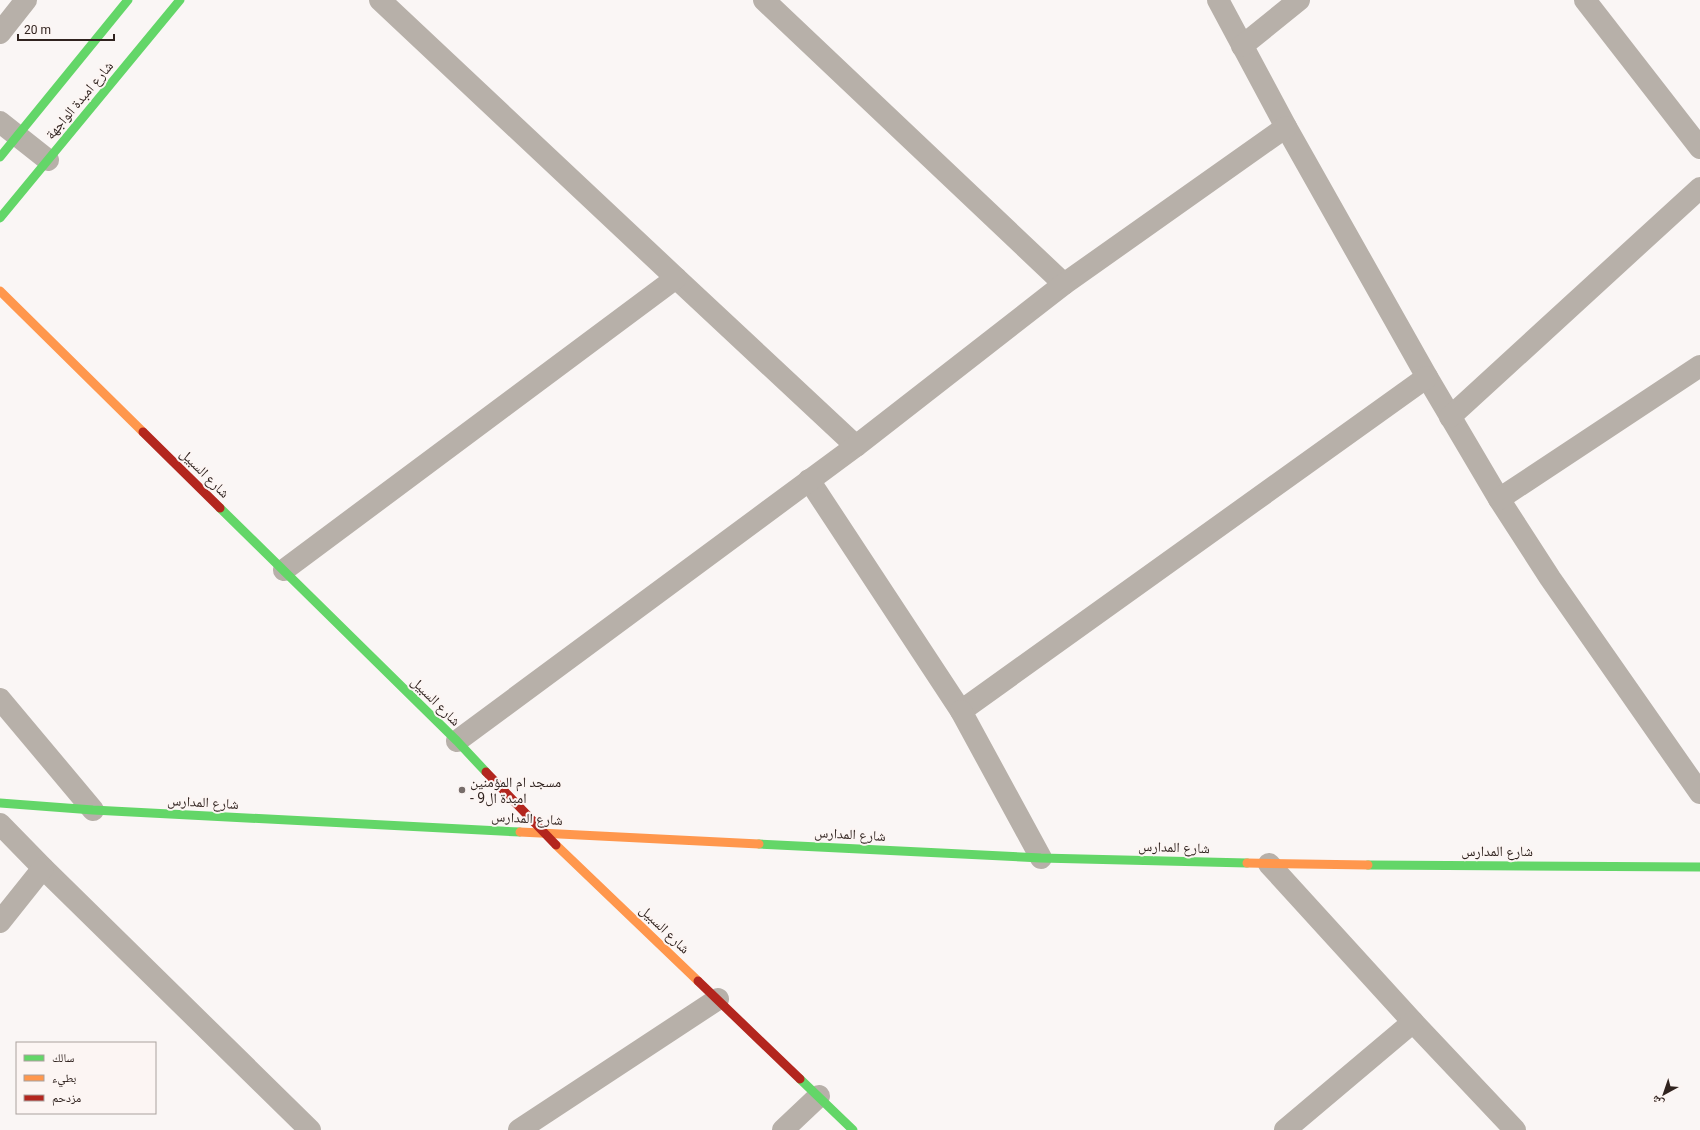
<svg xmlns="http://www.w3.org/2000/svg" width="1700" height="1130" font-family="Roboto,'Noto Naskh Arabic',sans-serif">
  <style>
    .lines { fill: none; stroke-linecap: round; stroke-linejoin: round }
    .street { stroke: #b7b0a9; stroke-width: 22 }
    .fast { stroke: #63d668; stroke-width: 9 }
    .slow { stroke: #ff974d; stroke-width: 9 }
    .jam { stroke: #b3261e; stroke-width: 9 }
    .poi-dot { fill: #776d6a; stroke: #fcf5f3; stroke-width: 1.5 }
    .labels { text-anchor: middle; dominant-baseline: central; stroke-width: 4; stroke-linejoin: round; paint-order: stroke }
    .street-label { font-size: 14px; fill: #30231f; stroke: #fcf5f3 }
    .poi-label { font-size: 14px; fill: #30231f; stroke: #fcf5f3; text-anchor: start }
  </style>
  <rect width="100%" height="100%" fill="#faf6f5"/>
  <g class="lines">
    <!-- street -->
    <g class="street">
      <polyline points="764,0 1064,284"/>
      <polyline points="1218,0 1286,127 1427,377 1499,499 1550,578 1700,793"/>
      <polyline points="1585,0 1700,148"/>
      <polyline points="0,33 26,0"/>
      <polyline points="1242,46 1299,0"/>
      <polyline points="0,122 48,160"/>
      <polyline points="676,278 856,446"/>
      <polyline points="1450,417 1700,188"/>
      <polyline points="809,480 961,711 1427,377"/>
      <polyline points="1499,499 1700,366"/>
      <polyline points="284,570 676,278 380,0"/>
      <polyline points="0,699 93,810"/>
      <polyline points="961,711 1041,858"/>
      <polyline points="457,741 856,446 1064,284 1286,127"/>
      <polyline points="0,824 43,868 310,1130"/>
      <polyline points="1269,864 1413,1022 1515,1130"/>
      <polyline points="0,922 43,868"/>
      <polyline points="519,1130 718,999"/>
      <polyline points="783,1130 819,1096"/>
      <polyline points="1285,1130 1413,1022"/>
    </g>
    <!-- fast -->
    <g class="fast">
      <polyline points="0,157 128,0"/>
      <polyline points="0,218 180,0"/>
      <polyline points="220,508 457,741 486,772"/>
      <polyline points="0,803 93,810 520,832"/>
      <polyline points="759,844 1041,858 1247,863"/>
      <polyline points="1368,865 1700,867"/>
      <polyline points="800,1079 853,1130"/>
    </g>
    <!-- slow -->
    <g class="slow">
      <polyline points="0,291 143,432"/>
      <polyline points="520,832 759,844"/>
      <polyline points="556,845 698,981"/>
      <polyline points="1247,863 1368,865"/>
    </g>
    <!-- jam -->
    <g class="jam">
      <polyline points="143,432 220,508"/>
      <polyline points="486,772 556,845"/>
      <polyline points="698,981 800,1079"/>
    </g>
  </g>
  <!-- markers -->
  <circle class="poi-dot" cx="462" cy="790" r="4"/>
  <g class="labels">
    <!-- street labels -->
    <g class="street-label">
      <text transform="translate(79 100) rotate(-50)">شارع امبدة الواجهة</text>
      <text transform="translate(205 473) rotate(45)">شارع السبيل</text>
      <text transform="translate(436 701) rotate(45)">شارع السبيل</text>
      <text transform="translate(203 802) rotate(3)">شارع المدارس</text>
      <text transform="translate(527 818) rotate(3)">شارع المدارس</text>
      <text transform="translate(850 834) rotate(3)">شارع المدارس</text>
      <text transform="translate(1174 847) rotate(2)">شارع المدارس</text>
      <text x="1497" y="851">شارع المدارس</text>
      <text transform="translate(665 929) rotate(44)">شارع السبيل</text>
    </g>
    <!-- poi labels -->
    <g class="poi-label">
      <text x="470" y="782">مسجد ام المؤمنين<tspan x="470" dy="16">- امبدة ال9</tspan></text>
    </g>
  </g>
  <!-- legend -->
  <rect x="16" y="1042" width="140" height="72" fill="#fcf5f3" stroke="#aaa19e"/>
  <rect x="24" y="1055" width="20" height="6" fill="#63d668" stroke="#aaa19e"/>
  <text x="52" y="1062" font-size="12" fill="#30231f">سالك</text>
  <rect x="24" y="1075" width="20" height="6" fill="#ff974d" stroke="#aaa19e"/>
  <text x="52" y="1082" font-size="12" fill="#30231f">بطيء</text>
  <rect x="24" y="1095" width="20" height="6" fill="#b3261e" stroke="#aaa19e"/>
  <text x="52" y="1102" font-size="12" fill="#30231f">مزدحم</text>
  <!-- north arrow -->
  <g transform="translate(1664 1094) rotate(220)" stroke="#fcf5f3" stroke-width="3" paint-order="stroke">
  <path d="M0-3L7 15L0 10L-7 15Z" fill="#30231f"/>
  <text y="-6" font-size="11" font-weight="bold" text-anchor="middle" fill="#30231f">ش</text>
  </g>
  <!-- scale -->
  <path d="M18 34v6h96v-6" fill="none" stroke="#30231f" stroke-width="2"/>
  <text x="24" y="34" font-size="12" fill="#30231f" stroke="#fcf5f3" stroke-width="3" paint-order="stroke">20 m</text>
</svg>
